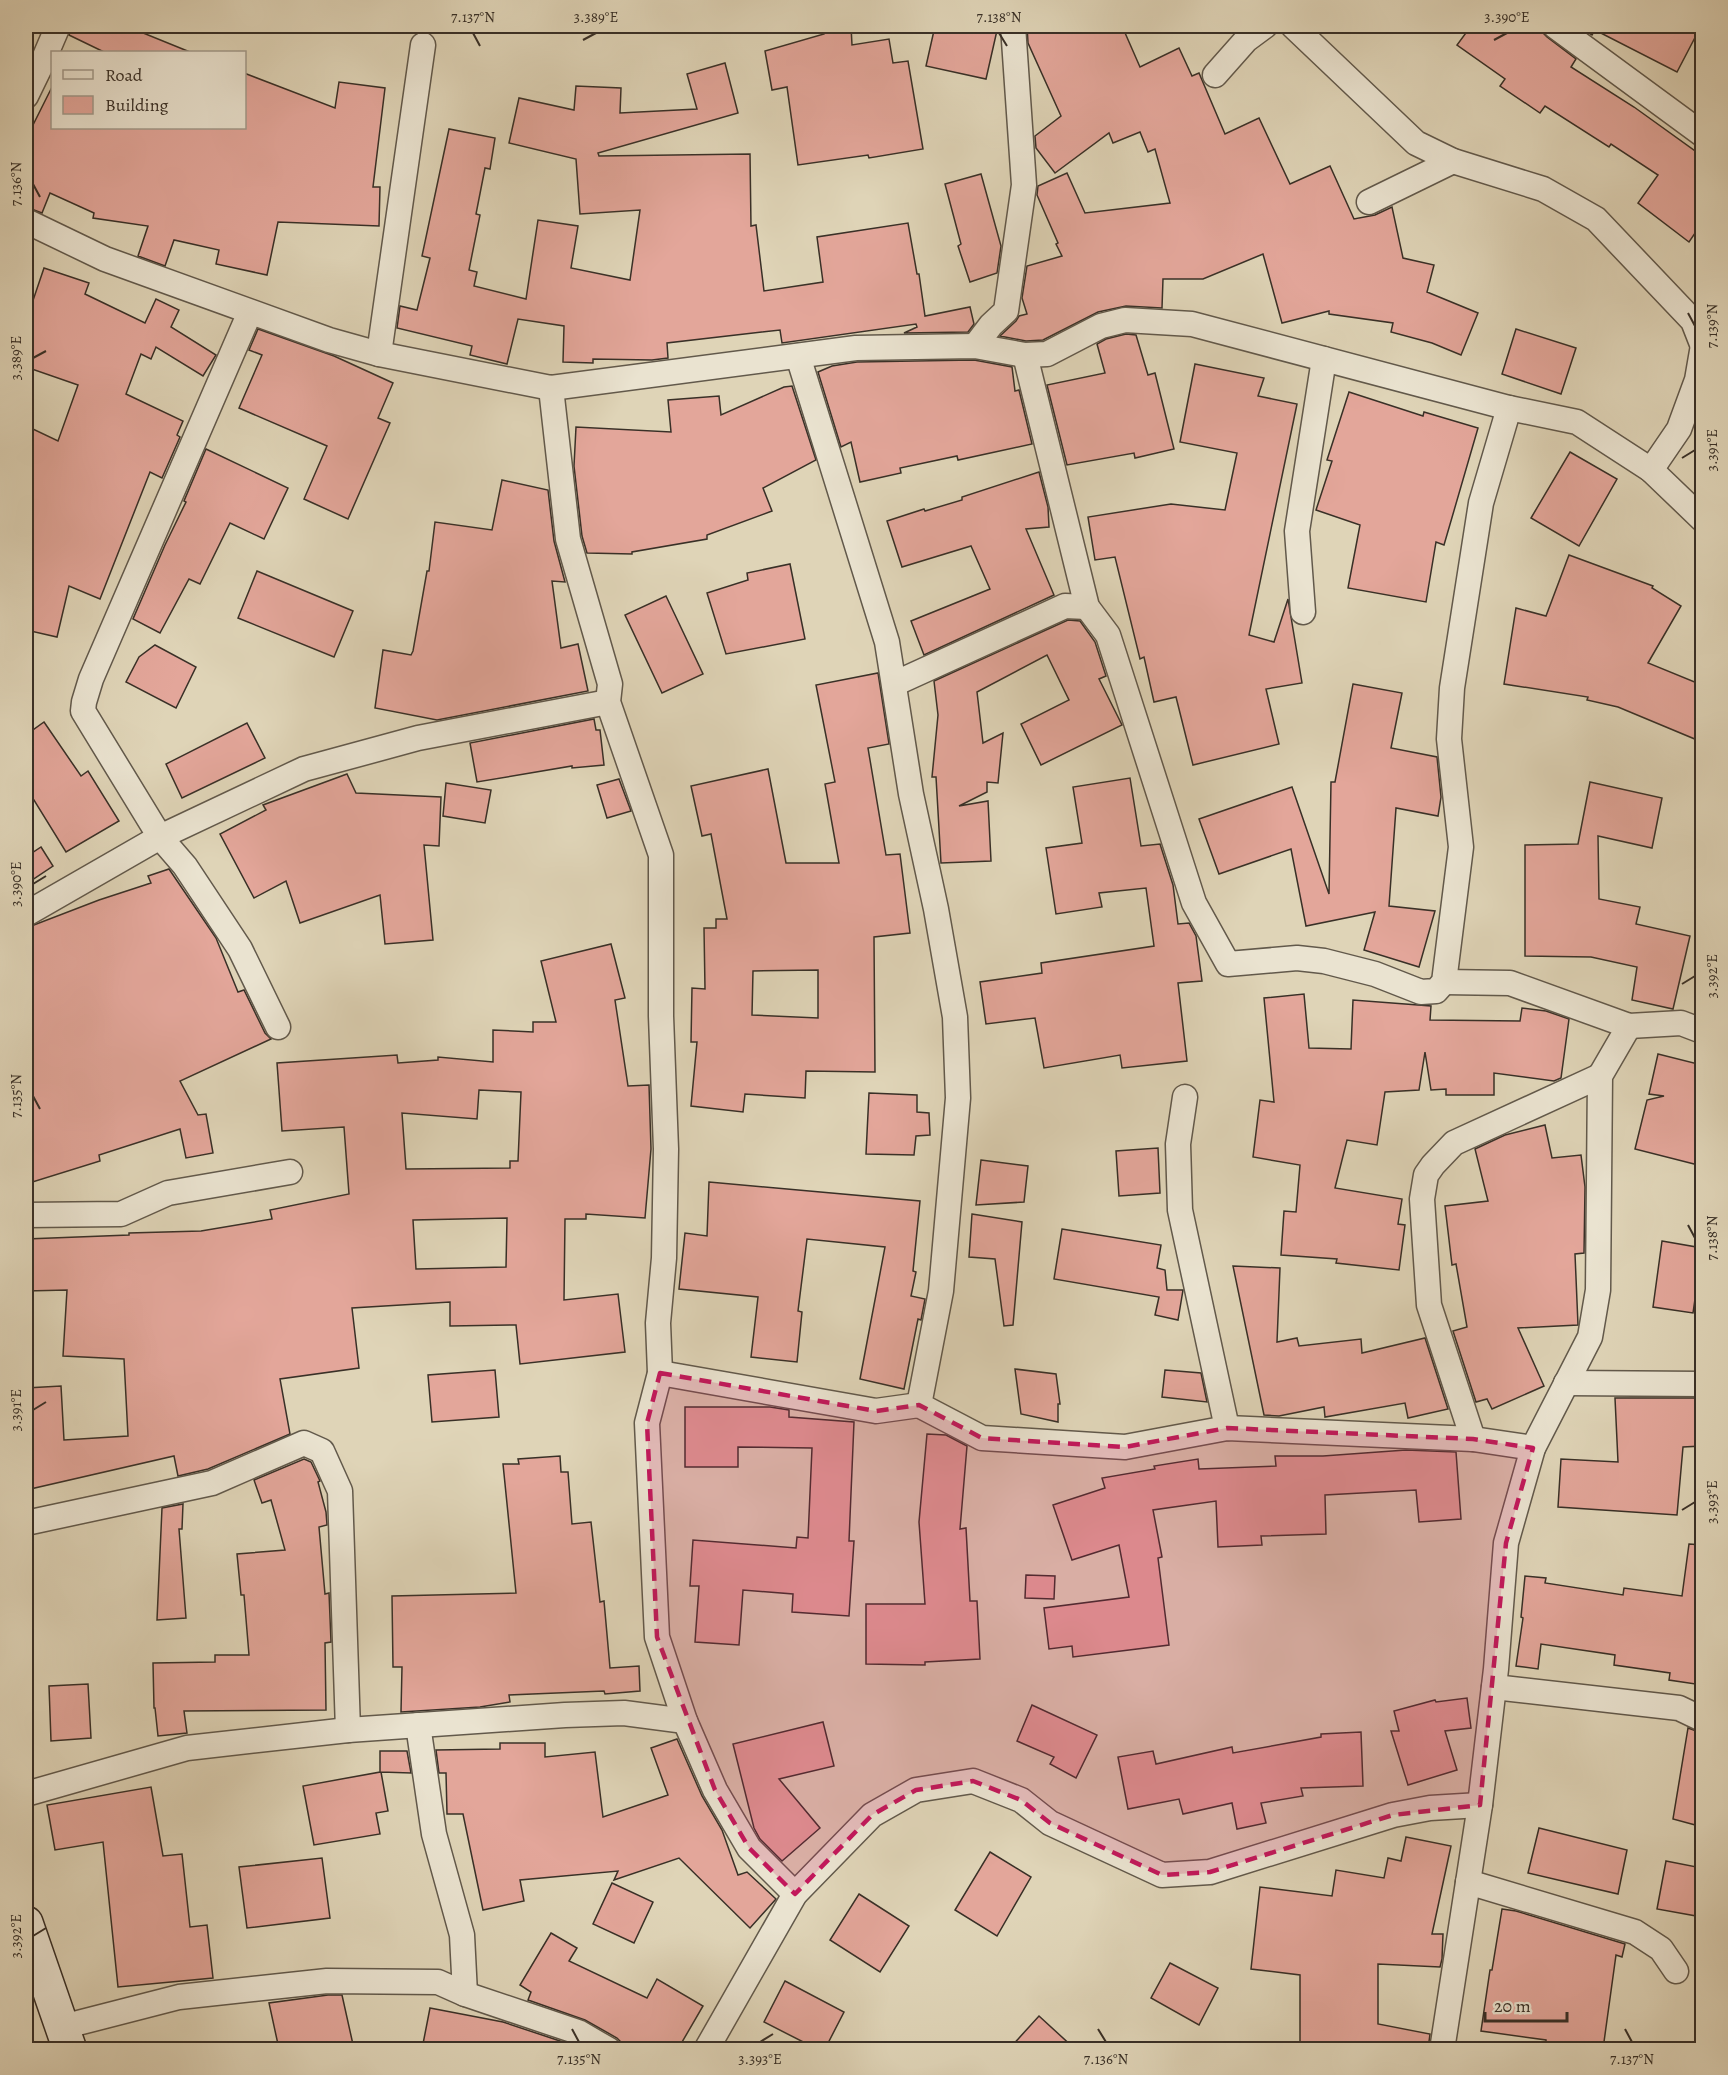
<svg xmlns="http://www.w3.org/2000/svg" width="1728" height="2075" font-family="Alegreya,serif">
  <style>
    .building { fill: #e3a69a; stroke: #393027; stroke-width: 1.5; fill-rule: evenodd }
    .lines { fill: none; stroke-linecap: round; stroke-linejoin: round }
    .street-casing { stroke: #62594b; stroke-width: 27 }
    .secondary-casing { stroke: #393027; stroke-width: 36 }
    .street { stroke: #eae3d0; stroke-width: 24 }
    .secondary { stroke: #eae3d0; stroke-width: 33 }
    .marked { fill: #c2185b; fill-opacity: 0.2; stroke: #c2185b; stroke-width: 4.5; stroke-dasharray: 12 8; stroke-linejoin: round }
    .ticks { fill: none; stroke: #393027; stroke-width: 2 }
    .neatline { fill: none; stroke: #393027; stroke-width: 2 }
    .ticks-label { font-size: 15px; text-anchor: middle; fill: #393027 }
  </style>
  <rect width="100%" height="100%" fill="#dfd4b7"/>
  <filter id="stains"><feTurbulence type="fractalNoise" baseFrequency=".00333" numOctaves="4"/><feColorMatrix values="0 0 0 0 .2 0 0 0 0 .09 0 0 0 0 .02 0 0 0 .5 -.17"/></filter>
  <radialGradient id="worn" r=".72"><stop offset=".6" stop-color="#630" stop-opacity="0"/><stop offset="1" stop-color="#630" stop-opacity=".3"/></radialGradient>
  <!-- building -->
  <g class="building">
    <polygon points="72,26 126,26 190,52 104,52 69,35"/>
    <polygon points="823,26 851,26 852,45 889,39 893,63 908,61 923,149 869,158 868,155 798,165 787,87 772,90 765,51 824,34"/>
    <polygon points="935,26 998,26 986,79 926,66"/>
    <polygon points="1027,26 1122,26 1140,67 1179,48 1192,76 1199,73 1225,134 1259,118 1290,184 1330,166 1354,219 1375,215 1392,207 1403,258 1434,265 1427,292 1478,313 1461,355 1432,343 1391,332 1393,323 1329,314 1329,311 1282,323 1263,254 1203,279 1163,279 1162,308 1126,306 1098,312 1043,340 1026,341 1000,336 1016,321 1019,316 1027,314 1022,298 1027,266 1062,256 1056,244 1058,243 1037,195 1038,186 1067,173 1085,213 1170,203 1155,149 1148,152 1140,132 1113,143 1109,133 1055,173 1036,148 1035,136 1061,116 1028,43"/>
    <polygon points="1471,26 1541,26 1542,32 1547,37 1576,59 1571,67 1634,107 1702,156 1702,223 1689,242 1638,203 1658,175 1611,144 1609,147 1545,106 1540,113 1500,86 1505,79 1457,45"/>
    <polygon points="1578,26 1701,26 1677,72 1595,30 1592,35"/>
    <polygon points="725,63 738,113 598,153 599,156 750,154 751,226 756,225 764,291 823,282 817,237 908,223 917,274 919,274 925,316 970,307 974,324 968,332 904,333 917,327 916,324 782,343 780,330 667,343 668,358 652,360 593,359 593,363 563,362 564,326 518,319 507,364 470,355 472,346 397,328 400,306 417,310 430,258 422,256 449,129 495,138 490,169 485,168 476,214 480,215 469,270 477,272 474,286 526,299 538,220 578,226 571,268 630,280 640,210 580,214 576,159 509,143 519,98 574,110 576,86 621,88 620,113 697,109 687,74"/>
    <polygon points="244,73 335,108 339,82 385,88 373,187 380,187 379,226 278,222 267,275 216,264 219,250 174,240 165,266 138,256 148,226 93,218 94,213 50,193 42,213 26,207 26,139 52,87 52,128 244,128"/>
    <polygon points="981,174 1001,246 997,273 970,282 958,246 961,244 945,184"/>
    <polygon points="44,268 89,283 85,294 145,323 156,299 179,310 171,327 216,355 203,376 156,347 151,359 141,354 126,394 183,421 177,435 180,437 162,478 150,472 100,599 69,586 57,637 26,630 26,445 33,429 58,441 78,385 26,367 26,321"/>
    <polygon points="258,329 334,356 393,383 378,418 390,423 348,519 304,499 327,446 239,408 262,355 249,350"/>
    <polygon points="1516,329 1576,348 1561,394 1502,374"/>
    <polygon points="1126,334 1136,335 1148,375 1155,373 1174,449 1135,458 1134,453 1067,465 1047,385 1105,373 1097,344 1106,339"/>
    <polygon points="974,360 1012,367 1015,391 1019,390 1032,444 958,460 957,456 900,468 901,473 860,482 851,442 841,447 818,372 832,366 857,362"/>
    <polygon points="1195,364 1264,378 1258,396 1297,404 1249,635 1274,642 1288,599 1302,683 1266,689 1279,744 1193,765 1176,697 1154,702 1144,657 1140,659 1115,557 1095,560 1088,517 1171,504 1225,510 1237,453 1180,442"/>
    <polygon points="792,386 816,460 763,488 772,511 707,535 707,539 632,552 632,554 587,553 582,536 574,466 576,427 671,432 668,400 719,396 721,415 784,387"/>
    <polygon points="1349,392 1423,416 1424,412 1478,428 1444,545 1436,542 1426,602 1348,588 1360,525 1316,510 1332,461 1327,460"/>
    <polygon points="206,449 288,488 264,539 230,523 200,584 189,579 160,633 133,619 165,545 186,502 184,501"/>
    <polygon points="1570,452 1617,479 1579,546 1531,518"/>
    <polygon points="1039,472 1048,507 1049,527 1026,529 1054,595 924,655 911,621 990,589 971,546 902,567 887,521 924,509 925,511 962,500 962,497"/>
    <polygon points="502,480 548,490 554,541 565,582 552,581 561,648 578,644 588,691 437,720 375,708 383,650 411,655 413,651 427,571 429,571 435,522 492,530"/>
    <polygon points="1569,555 1653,586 1652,588 1681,606 1648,663 1702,685 1702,742 1618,707 1587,700 1588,697 1504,684 1516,608 1546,616"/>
    <polygon points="790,564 805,639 726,654 707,593 748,580 747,573"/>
    <polygon points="257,571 353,611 334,657 238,618"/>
    <polygon points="666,596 703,674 662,693 625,615"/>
    <polygon points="1068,620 1080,621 1095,642 1106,676 1099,679 1122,725 1041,765 1021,724 1069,700 1047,655 977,692 983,743 1003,733 998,783 987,782 987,792 959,806 988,801 991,861 941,863 936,777 932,777 938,715 934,681"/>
    <polygon points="155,645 196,667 176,708 126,682 139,657"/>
    <path d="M878 673 889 744 868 748 886 855 900 854 910 933 874 937 875 1072 806 1071 805 1098 745 1094 743 1112 691 1106 697 1042H691L692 988 705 989 704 928H716V919H727L711 834 702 836 691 786 768 769 786 863H839L825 784 835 782 816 685ZM818 970V1018L752 1015 753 971Z"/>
    <polygon points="1353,684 1402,693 1391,748 1437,757 1441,797 1438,816 1396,808 1389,906 1435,911 1419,967 1364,950 1375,912 1306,926 1291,849 1219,874 1199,819 1292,787 1329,894 1331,782 1335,782"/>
    <polygon points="594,719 596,730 600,730 604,765 572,768 572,766 477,782 470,743"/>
    <polygon points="44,722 81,776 88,771 119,821 66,852 34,800 26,806 26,735"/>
    <polygon points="247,723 265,758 182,798 166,764"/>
    <polygon points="347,774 356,793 441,797 439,846 424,845 433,940 385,944 380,895 300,923 286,881 254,898 220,834 266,810 263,805"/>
    <polygon points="1130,778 1141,846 1160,844 1173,885 1178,924 1189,923 1196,936 1202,981 1178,983 1187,1061 1122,1068 1120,1055 1044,1068 1035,1018 986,1024 980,982 1042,973 1041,963 1154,946 1146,888 1099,893 1102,907 1056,914 1046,848 1082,843 1073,787"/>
    <polygon points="619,779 631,811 607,818 597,785"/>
    <polygon points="1590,782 1662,798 1652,848 1598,836 1599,899 1640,907 1636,924 1690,936 1673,1009 1632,1000 1637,967 1591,957 1525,956 1525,845 1578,844"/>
    <polygon points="446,783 491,790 485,823 443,816"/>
    <polygon points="41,847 53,866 26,884 26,857"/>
    <polygon points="169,869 216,938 238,992 244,990 265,1033 271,1039 180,1081 198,1115 206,1114 213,1153 186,1158 180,1129 99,1155 100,1161 26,1184 26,928 99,900 151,883 148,876"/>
    <path d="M611 944 625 998 615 1000 628 1086 649 1085 651 1149 645 1218 586 1214V1219H565L564 1300 618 1294 625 1352 520 1364 516 1325 450 1326V1302L352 1308 359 1368 280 1379 290 1434 208 1469 178 1476 174 1456 26 1490V1388L61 1386 64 1440 128 1436 124 1359 63 1356 67 1290 26 1291V1239L129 1235V1233L201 1231 272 1219 270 1210 349 1194 344 1127 282 1131 277 1063 397 1055 398 1063 438 1060V1057L493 1062V1030L533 1032V1022H556L541 961ZM479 1090 521 1092 518 1161H510V1168L406 1169 402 1113 477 1119ZM507 1218 506 1267 416 1269 413 1220Z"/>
    <polygon points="1304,994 1309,1048 1351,1049 1353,1000 1431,1006 1430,1020 1520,1021 1522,1008 1546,1011 1569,1019 1561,1078 1554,1081 1494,1073 1494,1095 1446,1095 1446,1089 1431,1090 1425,1052 1419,1090 1385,1092 1377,1145 1347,1140 1335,1188 1402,1199 1398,1224 1405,1225 1399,1270 1336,1263 1337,1259 1281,1255 1284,1211 1296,1212 1300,1165 1253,1157 1260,1100 1274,1102 1264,998"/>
    <polygon points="1658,1054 1702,1065 1702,1166 1635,1149 1647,1100 1664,1096 1649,1094"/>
    <polygon points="869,1093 917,1095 917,1112 929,1113 930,1135 916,1136 914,1155 866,1154"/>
    <polygon points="1545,1125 1552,1158 1581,1155 1585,1187 1584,1253 1575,1254 1578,1325 1518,1328 1544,1386 1492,1409 1487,1399 1476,1402 1453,1331 1467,1327 1456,1264 1452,1265 1445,1206 1488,1201 1475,1149 1505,1135"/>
    <polygon points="1158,1148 1160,1193 1119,1196 1116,1151"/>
    <polygon points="981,1160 1028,1166 1024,1202 976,1205"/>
    <polygon points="709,1182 920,1201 913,1271 916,1272 911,1296 925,1299 921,1320 918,1319 904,1389 860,1379 885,1247 807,1239 798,1311 802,1312 797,1362 751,1357 758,1297 679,1289 685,1233 707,1236"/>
    <polygon points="972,1214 1022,1222 1013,1325 1004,1326 995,1259 969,1257"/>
    <polygon points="1062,1229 1161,1245 1157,1268 1165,1270 1167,1290 1183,1290 1178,1320 1155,1315 1159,1297 1054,1279"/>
    <polygon points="1662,1241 1702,1248 1702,1278 1698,1278 1693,1313 1653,1307"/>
    <polygon points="1233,1266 1280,1268 1277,1342 1297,1338 1299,1346 1361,1339 1362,1353 1425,1338 1448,1409 1408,1418 1405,1403 1325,1417 1324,1407 1279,1416 1264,1415"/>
    <polygon points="1015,1369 1056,1374 1060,1404 1058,1404 1058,1422 1021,1414"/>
    <polygon points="495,1370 499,1417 432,1422 428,1375"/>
    <polygon points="1165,1370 1201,1373 1207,1402 1162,1397"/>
    <polygon points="1615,1398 1702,1398 1702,1446 1683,1447 1677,1515 1558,1507 1561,1459 1618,1462"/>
    <polygon points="685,1407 770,1407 789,1410 789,1417 854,1422 849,1541 854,1541 849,1616 792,1612 793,1594 743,1590 739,1645 695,1642 699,1586 690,1586 693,1540 796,1548 797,1537 808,1538 812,1448 738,1447 738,1467 685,1467"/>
    <polygon points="927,1434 946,1435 967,1446 960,1529 966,1528 970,1601 977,1601 980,1659 925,1662 925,1665 866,1664 866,1604 925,1604 919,1522"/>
    <polygon points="1406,1450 1456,1452 1461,1519 1419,1522 1416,1490 1325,1495 1326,1534 1261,1536 1262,1545 1218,1547 1216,1501 1153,1510 1162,1557 1158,1558 1169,1645 1073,1657 1072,1646 1049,1649 1044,1608 1129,1597 1119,1545 1072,1560 1053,1505 1105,1488 1102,1478 1155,1469 1154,1466 1198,1459 1199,1469 1276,1466 1275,1456 1323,1456"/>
    <polygon points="560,1456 561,1472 568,1472 572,1524 591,1522 600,1602 604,1601 610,1668 639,1666 640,1691 605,1694 604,1691 509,1695 510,1702 480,1707 401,1712 402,1667 393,1667 392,1596 516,1593 503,1464 519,1464 518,1459"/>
    <polygon points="304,1459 311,1462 320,1481 318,1482 326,1512 327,1525 319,1527 325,1594 329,1593 331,1642 325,1643 326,1710 184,1711 187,1733 158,1736 155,1708 154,1708 153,1663 215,1662 215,1655 249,1655 244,1595 241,1595 237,1554 285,1550 271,1500 262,1503 254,1480"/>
    <polygon points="183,1504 182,1529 179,1529 186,1618 157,1620 162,1508"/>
    <polygon points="1689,1544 1702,1545 1702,1685 1669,1680 1670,1673 1614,1665 1615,1655 1541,1644 1538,1669 1516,1666 1523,1618 1521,1617 1525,1576 1546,1578 1545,1583 1623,1595 1624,1588 1682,1596"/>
    <polygon points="1026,1575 1055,1576 1054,1599 1025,1598"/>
    <polygon points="88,1684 91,1738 51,1741 49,1686"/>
    <polygon points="1467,1698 1471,1728 1445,1731 1457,1770 1408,1785 1391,1731 1399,1731 1394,1711 1435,1700 1436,1702"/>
    <polygon points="1032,1705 1097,1735 1076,1778 1050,1764 1054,1757 1017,1741"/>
    <polygon points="823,1722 834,1766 779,1779 820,1828 782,1861 760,1839 754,1828 733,1744"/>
    <polygon points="1688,1728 1702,1733 1702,1814 1699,1826 1673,1819"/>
    <polygon points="1361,1732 1363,1786 1301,1788 1303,1796 1261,1803 1266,1823 1237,1829 1232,1803 1183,1814 1179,1799 1128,1809 1118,1757 1153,1751 1156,1764 1232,1747 1233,1753 1321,1737 1321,1734"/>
    <polygon points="677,1739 702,1796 722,1830 738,1875 747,1872 776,1899 750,1928 679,1858 614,1880 618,1871 520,1880 524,1901 483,1910 463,1814 447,1814 446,1773 439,1773 436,1750 500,1749 500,1743 545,1743 545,1757 595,1752 603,1817 668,1795 651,1748"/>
    <polygon points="380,1751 407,1751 411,1773 381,1772 388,1811 376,1813 380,1834 314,1845 303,1786 380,1772"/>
    <polygon points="151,1787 163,1856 182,1854 190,1927 207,1925 213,1978 118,1987 103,1842 55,1850 47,1805"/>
    <polygon points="1539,1828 1627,1850 1618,1894 1528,1873"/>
    <polygon points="1406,1837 1451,1846 1432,1934 1443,1934 1442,1959 1440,1967 1378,1964 1378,2024 1430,2034 1428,2049 1300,2049 1300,1975 1251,1969 1260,1887 1332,1896 1336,1870 1384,1878 1388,1858 1401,1861"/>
    <polygon points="990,1852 1031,1877 997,1936 955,1910"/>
    <polygon points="322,1858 330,1918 247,1928 239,1867"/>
    <polygon points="1666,1861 1702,1868 1702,1917 1657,1909"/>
    <polygon points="612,1883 653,1902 634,1943 593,1924"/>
    <polygon points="859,1894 909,1926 880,1972 830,1940"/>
    <polygon points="1502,1909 1516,1911 1625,1944 1622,1957 1616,1955 1603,2049 1575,2049 1546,2045 1546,2040 1481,2031 1490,1970 1492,1970"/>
    <polygon points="551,1933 577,1948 569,1961 647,1998 657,1979 703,2006 678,2049 623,2049 622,2043 617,2038 585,2020 528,2000 531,1992 520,1985"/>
    <polygon points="1170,1963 1218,1988 1199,2025 1151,1998"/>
    <polygon points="785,1981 844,2012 825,2049 817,2049 764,2022"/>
    <polygon points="328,1995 342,1995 354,2049 279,2049 269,2003"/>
    <polygon points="430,2008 503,2022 572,2045 580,2049 422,2049"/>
    <polygon points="1039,2016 1075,2049 1009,2049"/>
  </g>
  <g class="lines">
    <!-- street casing -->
    <g class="street-casing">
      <g id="street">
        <polyline points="1293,26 1416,143 1453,161 1543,189 1596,219 1693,321 1702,344"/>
        <polyline points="1555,26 1702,134"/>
        <polyline points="1215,75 1246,40 1265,26"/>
        <polyline points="26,96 43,61 58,26"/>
        <polyline points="1369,202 1453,161"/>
        <polyline points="26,221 105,259 329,340 379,354 551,388 856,348 975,346 1025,355 1047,354 1101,326 1125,320 1192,324 1509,408 1577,422 1651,470 1702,519"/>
        <polyline points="250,312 91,679 84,702 83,711 160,837 185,866 240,949 278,1027"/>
        <polyline points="975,346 991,325 1006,311 1024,185 1013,26"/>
        <polyline points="379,354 423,45"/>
        <polyline points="1025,355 1087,607 1108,635 1194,903 1228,964 1297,958 1324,961 1375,974 1421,992 1436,991 1444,982 1461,847 1449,739 1452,688 1481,503 1509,408"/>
        <polyline points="798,356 887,642 911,794 936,909 955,1017 958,1098 941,1291 919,1405"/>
        <polyline points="551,388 568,539 610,684 608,702 661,855 661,1016 666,1149 664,1258 658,1323 660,1373 647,1423 657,1637 685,1721 715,1790 749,1848 795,1894"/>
        <polyline points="1651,470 1679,429 1697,380 1702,351"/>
        <polyline points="1303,612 1297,531 1324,359"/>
        <polyline points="894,684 1065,606 1087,607"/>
        <polyline points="26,914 160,837 304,769 418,738 608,702"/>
        <polyline points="1444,982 1510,983 1629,1026 1681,1023 1702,1031"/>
        <polyline points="1185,1097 1178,1144 1180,1210 1227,1428"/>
        <polyline points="26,1215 121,1214 168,1193 290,1172"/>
        <polyline points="660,1373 876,1411 919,1405 982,1438 1125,1447 1227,1428 1473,1439 1533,1448"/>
        <polyline points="1566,1383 1702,1384"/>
        <polyline points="1473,1439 1429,1305 1422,1199 1426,1175 1433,1165 1454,1143 1600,1076"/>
        <polyline points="26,1523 212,1483 304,1443 322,1451 340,1491 348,1730"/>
        <polyline points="1494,1687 1679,1708 1702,1719"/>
        <polyline points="418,1725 434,1834 462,1935 465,1994"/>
        <polyline points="26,1794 187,1748 348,1730 565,1715 624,1713 685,1721"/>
        <polyline points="1468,1882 1635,1932 1661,1949 1676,1971"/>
        <polyline points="62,2027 179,1997 327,1981 438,1982 465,1994 578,2032 609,2050"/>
        <polyline points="706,2050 795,1894 872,1815 916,1790 973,1781 1021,1800 1050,1823 1162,1875 1210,1872 1393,1815 1430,1808 1480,1805"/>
        <polyline points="1442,2050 1480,1805 1496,1669 1506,1543 1533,1448 1590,1337 1598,1290 1600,1076 1629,1026"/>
      </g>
    </g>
    <!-- secondary casing -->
    <g class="secondary-casing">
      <polyline id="secondary" points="26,1923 70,2050"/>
    </g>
    <!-- street -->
    <use href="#street" class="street"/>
    <!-- secondary -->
    <use href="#secondary" class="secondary"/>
  </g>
  <!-- marked area -->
  <path class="marked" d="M660 1373 876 1411 919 1405 982 1438 1125 1447 1227 1428 1473 1439 1533 1448 1506 1543 1480 1805 1393 1815 1210 1872 1162 1875 1050 1823 1021 1800 973 1781 916 1790 872 1815 795 1894 749 1848 715 1790 657 1637 647 1423Z"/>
  <!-- ticks -->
  <path class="ticks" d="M473 33 480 46M999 33 1007 46M583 40 596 33M1494 40 1507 33M33 184 40 197M1688 313 1695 326M33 358 46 351M1682 458 1695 450M33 884 46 876M1682 984 1695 976M33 1096 40 1109M1688 1225 1695 1238M33 1410 46 1402M1682 1510 1695 1502M33 1936 46 1928M572 2029 579 2042M1098 2029 1106 2042M1625 2029 1632 2042M760 2042 773 2034"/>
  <!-- margin -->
  <rect width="1728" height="2075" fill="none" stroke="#dfd4b7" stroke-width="66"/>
  <!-- legend -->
  <rect x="51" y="51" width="195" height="78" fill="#eae3d0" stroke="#a39b8c" stroke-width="1.5"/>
  <rect x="63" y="70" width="30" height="9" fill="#eae3d0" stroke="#a39b8c" stroke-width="1.5"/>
  <text x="105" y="81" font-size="18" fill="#393027">Road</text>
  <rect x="63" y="96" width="30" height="18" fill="#e3a69a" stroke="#a39b8c" stroke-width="1.5"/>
  <text x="105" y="111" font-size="18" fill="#393027">Building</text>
  <!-- scale -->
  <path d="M1485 2012v9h82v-9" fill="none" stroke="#393027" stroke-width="3"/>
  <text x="1494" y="2012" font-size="18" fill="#393027" stroke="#eae3d0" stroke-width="4.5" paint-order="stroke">20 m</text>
  <rect x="33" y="33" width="1662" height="2009" class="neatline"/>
  <g class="ticks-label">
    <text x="473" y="22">7.137°N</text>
    <text x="596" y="22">3.389°E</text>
    <text x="999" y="22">7.138°N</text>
    <text x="1507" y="22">3.390°E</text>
    <text transform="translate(16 184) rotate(-90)" y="5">7.136°N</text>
    <text transform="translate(1712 326) rotate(-90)" y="5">7.139°N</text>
    <text transform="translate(16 358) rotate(-90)" y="5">3.389°E</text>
    <text transform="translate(1712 450) rotate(-90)" y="5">3.391°E</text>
    <text transform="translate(16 884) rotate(-90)" y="5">3.390°E</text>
    <text transform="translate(1712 976) rotate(-90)" y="5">3.392°E</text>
    <text transform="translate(16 1096) rotate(-90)" y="5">7.135°N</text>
    <text transform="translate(1712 1238) rotate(-90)" y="5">7.138°N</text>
    <text transform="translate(16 1410) rotate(-90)" y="5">3.391°E</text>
    <text transform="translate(1712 1502) rotate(-90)" y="5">3.393°E</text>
    <text transform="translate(16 1936) rotate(-90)" y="5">3.392°E</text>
    <text x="579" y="2064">7.135°N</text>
    <text x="760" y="2064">3.393°E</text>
    <text x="1106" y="2064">7.136°N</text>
    <text x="1632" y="2064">7.137°N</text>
  </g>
  <rect width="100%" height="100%" filter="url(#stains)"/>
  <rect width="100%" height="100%" fill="url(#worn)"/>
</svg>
